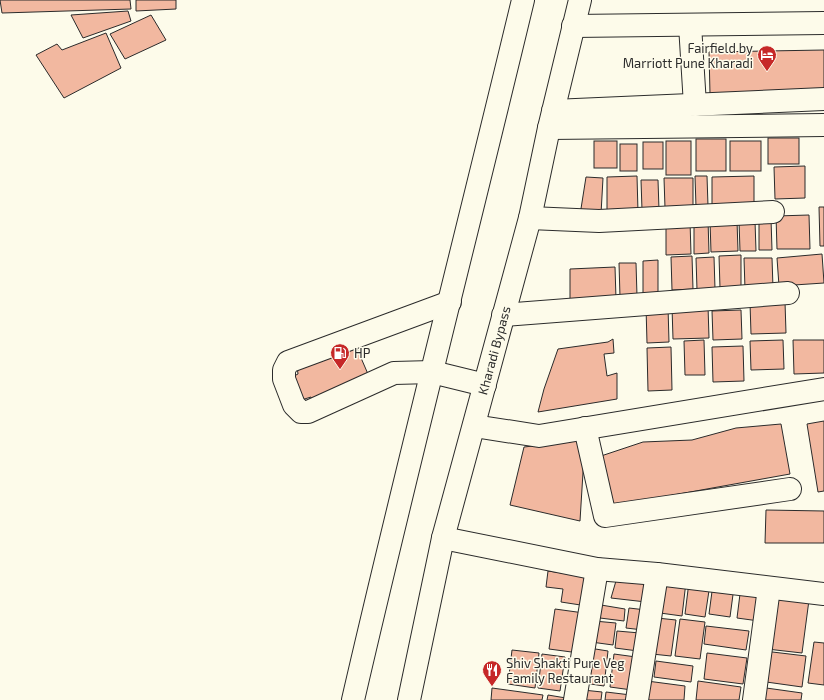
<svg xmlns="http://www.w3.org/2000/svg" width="824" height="700" font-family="'Exo 2',sans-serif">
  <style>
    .building { fill: #f2b8a0; stroke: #2b2b2b }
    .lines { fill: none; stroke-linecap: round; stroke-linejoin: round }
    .minor-casing { stroke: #2b2b2b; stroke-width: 24 }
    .highway-casing { stroke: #2b2b2b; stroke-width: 24 }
    .minor { stroke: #fdfbea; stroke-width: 22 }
    .highway { stroke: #fdfbea; stroke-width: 22 }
    .labels { text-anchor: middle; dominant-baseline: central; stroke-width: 3; stroke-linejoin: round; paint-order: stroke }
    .poi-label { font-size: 13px; fill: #2b2b2b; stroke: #fdfbea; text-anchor: start }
    .street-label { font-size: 13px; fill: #2b2b2b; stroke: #fdfbea }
  </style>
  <rect width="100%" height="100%" fill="#fdfbea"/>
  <!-- building -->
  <g class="building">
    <polygon points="0,0 130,0 131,9 2,13"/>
    <polygon points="136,0 176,0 176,9 136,11"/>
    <polygon points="128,11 131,21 83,38 71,15"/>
    <polygon points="151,15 166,40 125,59 110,34"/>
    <polygon points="106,33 121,68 64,98 36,55 57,44 62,50"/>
    <polygon points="824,50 824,92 710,94 709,52"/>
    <rect x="768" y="138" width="31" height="26"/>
    <rect x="696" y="139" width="30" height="32"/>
    <rect x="594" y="141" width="23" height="27"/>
    <rect x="666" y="141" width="25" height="34"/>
    <rect x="730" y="141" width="31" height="30"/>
    <rect x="643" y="142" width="20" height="27"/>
    <rect x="620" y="144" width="17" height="27"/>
    <polygon points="805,166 805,198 775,199 774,167"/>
    <polygon points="637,176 638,212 607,213 607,177"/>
    <polygon points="695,176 707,176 708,206 696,207"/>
    <polygon points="754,176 754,204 712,205 712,177"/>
    <polygon points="586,177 603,178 601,214 580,215"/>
    <polygon points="664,178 693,178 693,207 665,208"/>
    <polygon points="641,180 658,180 659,210 642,210"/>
    <polygon points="819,207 824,207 824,246 820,246"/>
    <polygon points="809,215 810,249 777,249 776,216"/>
    <polygon points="759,219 771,219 772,250 759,250"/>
    <polygon points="694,220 708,220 709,253 694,254"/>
    <polygon points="666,221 690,221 691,254 666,255"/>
    <polygon points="710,221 737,221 738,251 711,252"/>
    <polygon points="739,221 755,221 756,251 740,251"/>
    <polygon points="822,254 824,283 779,286 777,258"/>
    <polygon points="741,255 741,288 720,288 719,256"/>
    <polygon points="692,256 693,289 672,290 671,257"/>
    <polygon points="714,257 715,289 697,290 696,258"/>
    <polygon points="744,258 772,258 773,288 745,289"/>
    <polygon points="658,260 658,293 643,294 643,261"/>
    <polygon points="619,263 636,263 637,296 620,297"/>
    <polygon points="615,267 616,299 570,300 570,269"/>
    <polygon points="785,302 786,333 751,334 750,303"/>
    <polygon points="708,306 709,338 673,339 672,307"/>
    <polygon points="646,307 668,307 669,342 647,343"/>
    <polygon points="741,310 742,339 713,340 712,311"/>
    <polygon points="613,339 614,353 604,354 607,376 617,373 617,399 538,412 544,389 558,349 608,342"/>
    <polygon points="704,340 705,375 685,375 684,341"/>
    <polygon points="783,340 784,369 751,370 750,341"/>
    <polygon points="793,340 824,340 824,373 794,374"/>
    <polygon points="355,344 371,381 313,402 311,397 298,401 290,378 298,374 297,366"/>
    <polygon points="743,346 744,381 713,382 712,347"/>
    <polygon points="671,347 672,390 648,391 647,348"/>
    <polygon points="824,421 824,491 818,492 807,424"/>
    <polygon points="781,424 790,474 607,507 598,457 643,442 692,440 736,428"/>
    <polygon points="585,440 580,521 510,505 524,447"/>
    <polygon points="766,510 824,511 824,543 765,543"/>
    <polygon points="548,571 591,577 587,606 561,602 563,589 546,587"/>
    <polygon points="618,574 650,575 646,602 611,598"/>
    <polygon points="665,579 686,582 682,616 660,613"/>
    <polygon points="689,582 710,584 705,617 685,614"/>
    <polygon points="713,584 734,587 730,617 709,614"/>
    <polygon points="741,586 763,589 759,621 737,618"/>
    <polygon points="774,596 809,600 802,653 767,649"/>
    <polygon points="601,605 625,609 624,621 600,618"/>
    <polygon points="629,608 646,610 643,630 626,628"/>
    <polygon points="555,609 584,613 579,653 549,649"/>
    <polygon points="657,618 676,620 671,656 652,654"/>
    <polygon points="680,619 705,622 700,659 675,656"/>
    <polygon points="594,621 616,623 613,645 591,642"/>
    <polygon points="706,626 749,631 746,650 704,644"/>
    <polygon points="617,631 640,633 638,651 615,648"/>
    <polygon points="814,642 824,643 824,685 808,683"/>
    <polygon points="589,648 608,651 604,686 584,683"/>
    <polygon points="512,650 539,653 535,688 508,684"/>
    <polygon points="764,651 806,656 802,687 759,681"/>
    <polygon points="707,653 747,658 743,684 704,679"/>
    <polygon points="542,654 565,657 560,691 538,688"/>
    <polygon points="614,654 636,657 632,690 610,687"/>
    <polygon points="656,661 693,666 691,682 654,677"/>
    <polygon points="647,681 685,686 684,700 644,700"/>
    <polygon points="698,681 741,687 739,700 696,700"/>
    <polygon points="759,687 802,693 801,700 758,700"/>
    <polygon points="492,688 543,695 542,700 491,700"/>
    <polygon points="583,690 602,692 601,700 582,700"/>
    <polygon points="606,692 631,695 630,700 605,700"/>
    <polygon points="548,695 566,698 566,700 547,700"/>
  </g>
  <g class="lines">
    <!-- minor casing -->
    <g class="minor-casing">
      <g id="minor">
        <polyline points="690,25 695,105"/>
        <polyline points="573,26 824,23"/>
        <polyline points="553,111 824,99"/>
        <polyline points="549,128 824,125"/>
        <polyline points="530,218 599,221 773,212"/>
        <polyline points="450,302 288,362 284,370 284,379 294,405 301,412 308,412 394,373 432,372 485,385"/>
        <polyline points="503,315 788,293"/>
        <polyline points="474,426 539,436 824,389"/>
        <polyline points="585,428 605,516 790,489"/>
        <polyline points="443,538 597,569 657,574 824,594"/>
        <polyline points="575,700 597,569"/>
        <polyline points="637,700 657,574"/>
        <polyline points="754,700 769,588"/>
      </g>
    </g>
    <!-- highway casing -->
    <g class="highway-casing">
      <g id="highway">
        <path d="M353 700C407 466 467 233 523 0"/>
        <path id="s1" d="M409 700 443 538 530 218 549 128 580 0"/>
      </g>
    </g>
    <!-- minor -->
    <use href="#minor" class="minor"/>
    <!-- highway -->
    <use href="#highway" class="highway"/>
  </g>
  <!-- icons -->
  <defs>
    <g id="hotel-pin" transform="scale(1)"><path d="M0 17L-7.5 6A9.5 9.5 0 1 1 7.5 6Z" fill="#c62828" stroke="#fdfbea"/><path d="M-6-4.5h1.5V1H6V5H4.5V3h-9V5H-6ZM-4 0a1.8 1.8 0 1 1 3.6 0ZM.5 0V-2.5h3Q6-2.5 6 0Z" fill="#fff"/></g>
    <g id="fuel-pin" transform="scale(1)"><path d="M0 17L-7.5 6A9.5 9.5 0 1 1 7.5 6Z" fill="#c62828" stroke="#fdfbea"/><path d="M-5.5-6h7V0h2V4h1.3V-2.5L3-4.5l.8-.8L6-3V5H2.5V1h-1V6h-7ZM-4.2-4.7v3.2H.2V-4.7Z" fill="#fff"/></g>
    <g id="restaurant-pin" transform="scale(1)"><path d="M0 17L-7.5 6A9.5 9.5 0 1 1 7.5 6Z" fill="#c62828" stroke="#fdfbea"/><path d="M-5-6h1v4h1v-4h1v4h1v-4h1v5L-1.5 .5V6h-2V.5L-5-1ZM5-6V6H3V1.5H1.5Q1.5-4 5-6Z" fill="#fff"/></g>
  </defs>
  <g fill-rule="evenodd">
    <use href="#hotel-pin" x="767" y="55"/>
    <use href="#fuel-pin" x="340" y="353"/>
    <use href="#restaurant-pin" x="492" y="670"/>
  </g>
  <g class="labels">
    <!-- poi labels -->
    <g class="poi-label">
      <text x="753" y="48" text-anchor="end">Fairfield by<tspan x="753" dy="15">Marriott Pune Kharadi</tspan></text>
      <text x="354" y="353">HP</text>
      <text x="506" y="663">Shiv Shakti Pure Veg<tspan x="506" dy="15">Family Restaurant</tspan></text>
    </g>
    <!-- street labels -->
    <g class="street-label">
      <text stroke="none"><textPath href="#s1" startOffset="360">Kharadi Bypass</textPath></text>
    </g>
  </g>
</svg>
